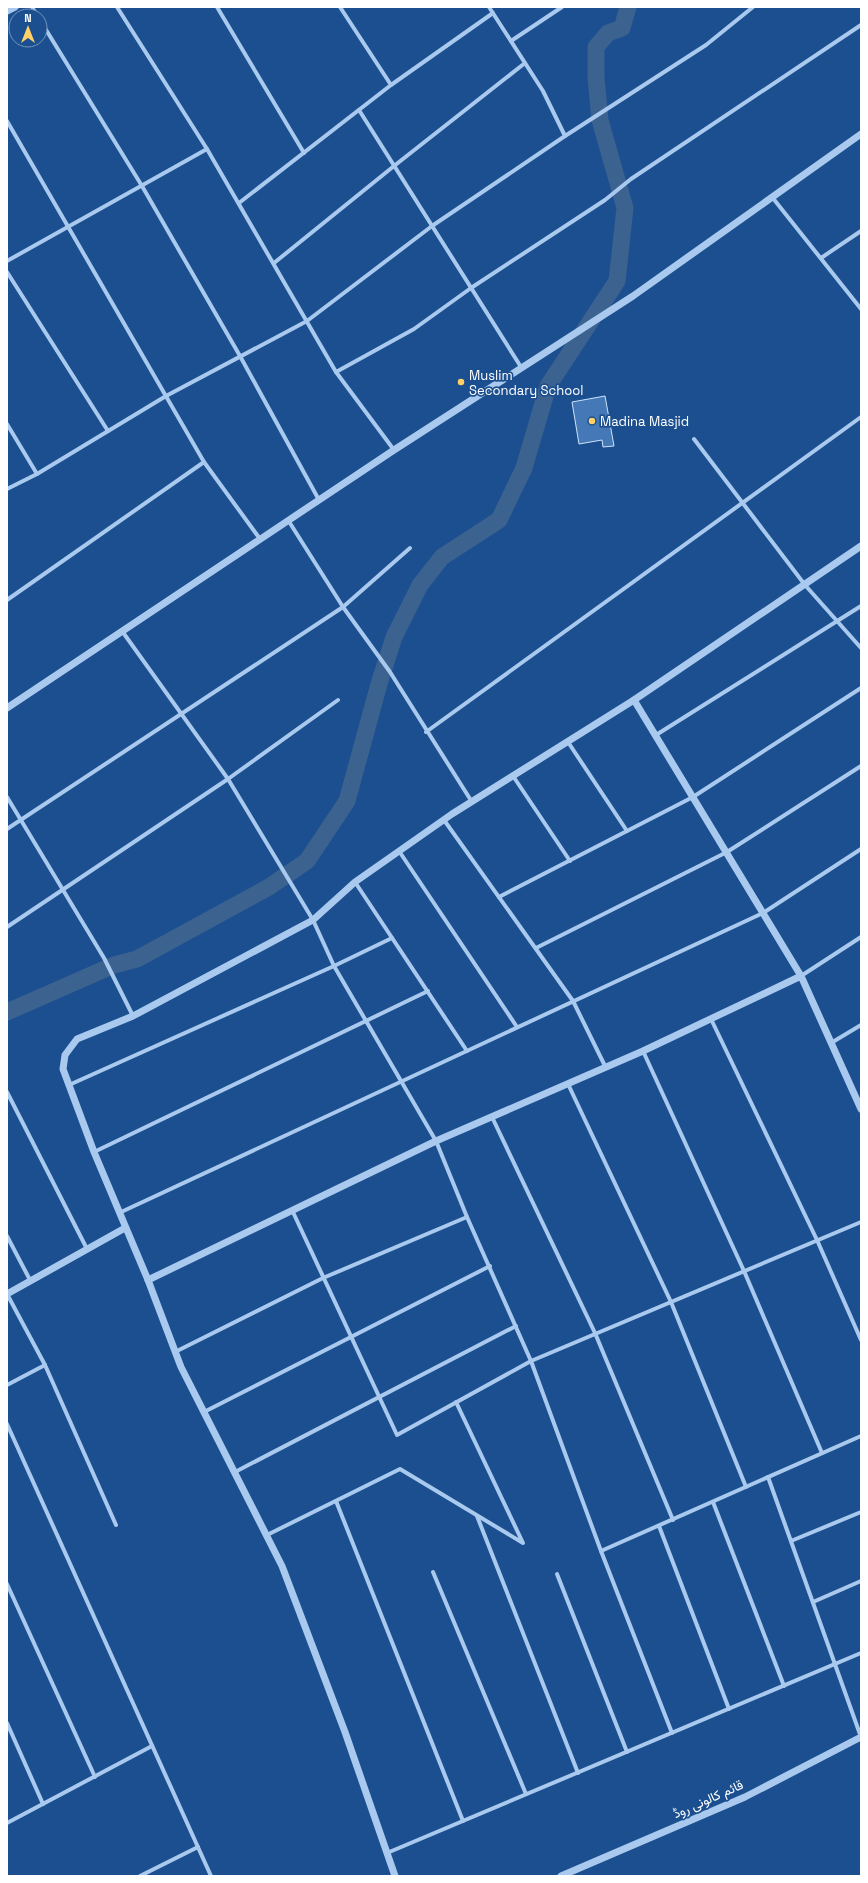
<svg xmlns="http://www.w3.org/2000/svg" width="868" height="1883" font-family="'Space Grotesk',Vazirmatn,sans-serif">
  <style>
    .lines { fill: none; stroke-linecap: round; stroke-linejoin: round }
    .canal { stroke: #3c6290; stroke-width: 17 }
    .building { fill: #4478b7; stroke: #cfe3fa }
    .minor { stroke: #a9c9ee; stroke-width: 4 }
    .tertiary { stroke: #a9c9ee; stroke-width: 7 }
    .poi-dot { fill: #ffd166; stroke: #1b4f8f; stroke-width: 1.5 }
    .labels { text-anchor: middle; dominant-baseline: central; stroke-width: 3.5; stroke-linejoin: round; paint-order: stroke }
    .poi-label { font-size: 13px; fill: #fff; stroke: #1b4f8f; text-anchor: start }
    .street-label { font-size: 13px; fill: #fff; stroke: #1b4f8f }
  </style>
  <rect width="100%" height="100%" fill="#1b4f8f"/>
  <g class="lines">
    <!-- canal -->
    <polyline class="canal" points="7,1012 114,965 137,959 269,887 307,861 347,801 379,684 394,637 420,585 442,557 499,520 524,468 548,386 617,281 625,208 600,120 596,77 596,47 608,33 622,28 628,7"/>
  </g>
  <!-- building -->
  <polygon class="building" points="605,396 614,446 603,447 602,440 579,444 572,402"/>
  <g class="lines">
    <!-- minor -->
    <g class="minor">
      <polyline points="32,7 37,16"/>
      <polyline points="117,7 207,149"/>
      <polyline points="217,7 304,153"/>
      <polyline points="489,7 543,91 565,136"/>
      <polyline points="40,20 142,186 240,356 319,500"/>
      <polyline points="511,41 562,7"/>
      <polyline points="391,85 493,13"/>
      <polyline points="359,110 521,367"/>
      <polyline points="7,121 204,462"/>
      <polyline points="772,197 861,309"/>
      <polyline points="239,203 391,85 340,7"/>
      <polyline points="821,258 861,231"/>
      <polyline points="7,261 207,149 336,372 394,450"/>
      <polyline points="274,263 394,166 525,63"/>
      <polyline points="7,272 108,431"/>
      <polyline points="336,372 414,329 471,288 605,200 631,179 861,25"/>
      <polyline points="7,424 37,474 166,396 307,321 432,226 565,136 706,45 753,7"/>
      <polyline points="694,439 805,585 861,648"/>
      <polyline points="7,489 37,474"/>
      <polyline points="288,520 343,607 390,672 472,802"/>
      <polyline points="7,600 204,462 260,539"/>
      <polyline points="122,631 228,779 313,920 334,966 436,1141 467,1217 531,1361 601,1551 672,1733"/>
      <polyline points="426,732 861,417"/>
      <polyline points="656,735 861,606"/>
      <polyline points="568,742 627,831"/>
      <polyline points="513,776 570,861"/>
      <polyline points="7,797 104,958 133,1016"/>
      <polyline points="444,820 573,1001 606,1068"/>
      <polyline points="7,829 343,607 410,548"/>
      <polyline points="399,851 517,1027"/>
      <polyline points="355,882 467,1051"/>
      <polyline points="499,897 693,797 861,688"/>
      <polyline points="7,927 228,779 338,700"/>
      <polyline points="536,948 727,852 861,766"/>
      <polyline points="801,976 861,937"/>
      <polyline points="711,1019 817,1240 861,1340"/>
      <polyline points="831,1043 861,1025"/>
      <polyline points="643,1051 744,1271 822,1453"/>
      <polyline points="568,1084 671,1302 746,1487"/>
      <polyline points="69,1085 334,966 392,938"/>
      <polyline points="7,1092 87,1249"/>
      <polyline points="492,1117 595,1333 673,1520"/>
      <polyline points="94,1152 428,991"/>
      <polyline points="292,1210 397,1435 531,1361 861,1222"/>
      <polyline points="119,1213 763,913 861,849"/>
      <polyline points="7,1236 30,1280"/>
      <polyline points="175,1352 323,1278 467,1217"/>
      <polyline points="45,1365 116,1525"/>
      <polyline points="7,1385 45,1365 7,1294"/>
      <polyline points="204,1412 490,1266"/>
      <polyline points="7,1424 211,1876"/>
      <polyline points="235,1472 516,1326"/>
      <polyline points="768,1477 861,1737"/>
      <polyline points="336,1501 463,1821"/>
      <polyline points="713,1502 784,1686"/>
      <polyline points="477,1516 578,1773"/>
      <polyline points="659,1526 729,1709"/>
      <polyline points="267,1535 400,1469 523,1543 456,1402"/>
      <polyline points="791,1541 861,1512"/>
      <polyline points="601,1551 861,1436"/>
      <polyline points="433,1572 526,1794"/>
      <polyline points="557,1574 627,1752"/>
      <polyline points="7,1584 95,1777"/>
      <polyline points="813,1602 861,1581"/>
      <polyline points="7,1723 43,1804"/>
      <polyline points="7,1823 152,1746"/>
      <polyline points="387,1853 861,1653"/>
      <polyline points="140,1876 198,1847"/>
    </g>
    <!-- tertiary -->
    <g class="tertiary">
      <polyline points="7,11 15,7"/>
      <polyline points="634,700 801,976 861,1109"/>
      <polyline points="7,708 394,450 633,296 861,134"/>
      <polyline points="148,1280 436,1141 643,1051 801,976"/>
      <polyline points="7,1294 125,1228"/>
      <polyline points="395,1876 345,1732 282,1566 181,1367 148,1280 94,1152 63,1069 65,1055 77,1039 133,1016 313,920 355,882 452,814 634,700 861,546"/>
      <polyline points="561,1876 745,1797 861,1737"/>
    </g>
  </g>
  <!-- markers -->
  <g class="poi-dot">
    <circle cx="461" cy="382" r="4"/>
    <circle cx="592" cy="421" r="4"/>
  </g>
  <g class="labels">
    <!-- poi labels -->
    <g class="poi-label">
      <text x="469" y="375">Muslim<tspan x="469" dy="15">Secondary School</tspan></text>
      <text x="600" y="421">Madina Masjid</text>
    </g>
    <!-- street labels -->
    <g class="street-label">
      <text transform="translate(708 1799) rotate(-24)">قائم کالونی روڈ</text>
    </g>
  </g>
  <!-- border -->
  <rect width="868" height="1883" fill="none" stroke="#ffffff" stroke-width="16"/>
  <!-- north arrow -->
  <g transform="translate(28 28)"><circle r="19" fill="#1b4f8f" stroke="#7695bc"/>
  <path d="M0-3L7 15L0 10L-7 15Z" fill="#ffd166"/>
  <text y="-6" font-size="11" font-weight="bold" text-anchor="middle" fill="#ffffff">N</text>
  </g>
</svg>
